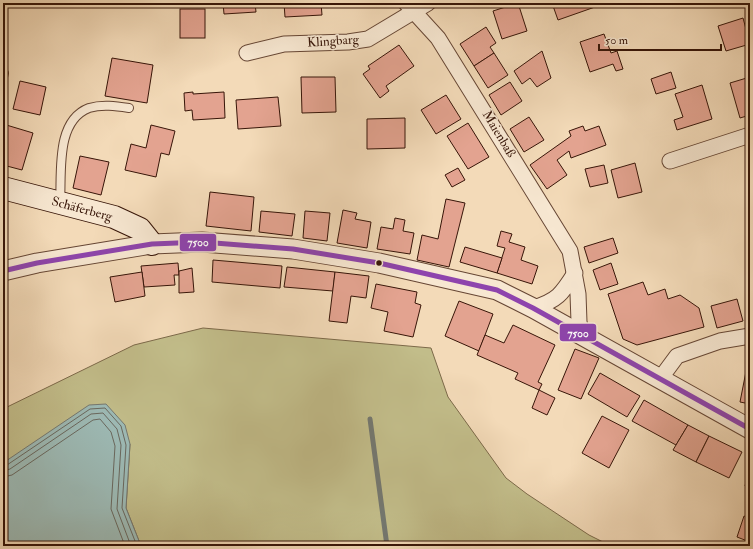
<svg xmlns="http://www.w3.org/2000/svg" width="753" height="549" font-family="'IM FELL Double Pica',serif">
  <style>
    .green { fill: #c2bd8a; stroke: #7c6949 }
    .water { fill: #9dbab5; stroke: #747870 }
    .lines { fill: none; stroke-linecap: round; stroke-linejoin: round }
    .shore { stroke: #6a685e; stroke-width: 1 }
    .stream { stroke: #747870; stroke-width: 5 }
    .building { fill: #e3a390; stroke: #371508 }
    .service-casing { stroke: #664634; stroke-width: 10 }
    .minor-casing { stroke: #664634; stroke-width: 17 }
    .tertiary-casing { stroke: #664634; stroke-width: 21 }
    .secondary-casing { stroke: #371508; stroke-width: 24 }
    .service { stroke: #f7e7d1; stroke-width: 8 }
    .minor { stroke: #f7e7d1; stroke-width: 15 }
    .tertiary { stroke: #f7e7d1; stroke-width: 19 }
    .secondary { stroke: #f7e7d1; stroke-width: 22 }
    .bus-1-casing { stroke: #f7e7d1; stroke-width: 8 }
    .bus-1 { stroke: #8e44ad; stroke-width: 5 }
    .bus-dot { fill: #371508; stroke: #f7e7d1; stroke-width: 1.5 }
    .labels { text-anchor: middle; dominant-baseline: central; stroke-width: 3; stroke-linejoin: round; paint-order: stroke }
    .street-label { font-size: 13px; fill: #371508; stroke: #f7e7d1 }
    .line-badge { stroke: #f7e7d1; stroke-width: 1.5 }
    .badge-label { font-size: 11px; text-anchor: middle; font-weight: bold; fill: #fff }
  </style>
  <rect width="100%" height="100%" fill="#f3dab8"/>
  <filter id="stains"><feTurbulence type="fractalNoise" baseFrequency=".005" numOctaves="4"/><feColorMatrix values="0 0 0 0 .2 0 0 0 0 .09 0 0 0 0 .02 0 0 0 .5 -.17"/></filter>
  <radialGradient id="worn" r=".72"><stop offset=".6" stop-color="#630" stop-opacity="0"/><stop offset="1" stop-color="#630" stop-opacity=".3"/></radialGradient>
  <!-- green -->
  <polygon class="green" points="203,328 431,348 448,397 506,478 527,494 589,535 611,546 141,546 126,508 130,444 3,463 3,409 134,345"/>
  <!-- water -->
  <polygon class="water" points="106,404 125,425 130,444 126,508 141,546 3,546 3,463 89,405"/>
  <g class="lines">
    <!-- shore -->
    <g class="shore">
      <polyline points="3,466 7,465 90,409 105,408 121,426 126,445 122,508 137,546"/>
      <polyline points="3,471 10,469 91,414 103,413 117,429 121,445 117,509 131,546"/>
      <polyline points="3,477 12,475 93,420 100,419 111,432 115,446 111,509 125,546"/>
    </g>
    <!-- stream -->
    <polyline class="stream" points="370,419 387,546"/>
  </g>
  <!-- building -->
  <g class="building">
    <polygon points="223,3 255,3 256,12 224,14"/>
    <polygon points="284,3 321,3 322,15 285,17"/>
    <polygon points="518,3 527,31 502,39 493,11"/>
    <polygon points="552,3 593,3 595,7 558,20"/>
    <rect x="180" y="9" width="25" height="29"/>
    <polygon points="743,18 750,44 726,51 718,26"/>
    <polygon points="486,27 496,43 490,47 494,53 474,66 460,44"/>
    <polygon points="604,34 611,53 617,51 623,69 616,71 613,64 590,72 580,42"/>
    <polygon points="399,45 414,66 386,86 389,91 380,98 363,74 370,69 368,66"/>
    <polygon points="542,51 551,78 537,87 530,78 522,84 514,71"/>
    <polygon points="494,53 508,75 488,88 474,66"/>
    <polygon points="112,58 153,65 147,103 105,96"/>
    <polygon points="671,72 676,88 656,94 651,79"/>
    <polygon points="301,77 335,77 336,112 302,113"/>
    <polygon points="750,77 750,115 740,118 730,83"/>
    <polygon points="20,81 46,87 40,115 13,109"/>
    <polygon points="510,82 522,101 501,115 489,95"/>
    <polygon points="702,85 712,119 677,130 674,120 683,117 675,94"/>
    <polygon points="193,92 193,94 224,92 225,118 193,120 192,110 185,111 184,93"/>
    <polygon points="446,95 461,119 436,134 421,110"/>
    <polygon points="278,97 281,126 238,129 236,100"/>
    <polygon points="529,117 544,140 524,152 510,129"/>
    <polygon points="405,118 405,148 367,149 367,119"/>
    <polygon points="468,123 489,157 468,169 447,136"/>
    <polygon points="3,124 33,133 22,170 3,165"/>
    <polygon points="151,125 175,131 169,155 161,153 156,177 125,170 131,144 146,148"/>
    <polygon points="583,126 585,131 599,126 606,145 571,158 569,151 557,160 567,175 547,189 530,165 571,136 569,131"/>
    <polygon points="80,156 109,162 101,195 73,188"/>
    <polygon points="635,163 642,192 618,198 611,170"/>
    <polygon points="604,165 608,183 590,187 585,169"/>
    <polygon points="458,168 465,180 452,187 445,175"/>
    <polygon points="210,192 254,197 251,231 206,226"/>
    <polygon points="446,199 465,203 449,267 417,260 422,235 438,239"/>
    <polygon points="343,210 357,213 355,219 371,222 367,248 337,243"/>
    <polygon points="261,211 295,214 292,236 259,232"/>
    <polygon points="305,211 330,213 327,241 303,238"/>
    <polygon points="395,218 405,220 403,231 414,233 410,254 377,249 381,227 393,229"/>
    <polygon points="501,231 512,234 509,242 525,247 521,260 538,266 532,284 497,273 505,248 497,246"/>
    <polygon points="613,238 618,253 589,263 584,247"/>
    <polygon points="465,247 502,258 497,273 460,262"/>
    <polygon points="213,260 282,266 280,288 212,282"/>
    <polygon points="178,263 179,275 174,275 175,285 144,287 141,266"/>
    <polygon points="611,263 618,284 600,290 593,270"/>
    <polygon points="287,267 335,272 333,291 284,287"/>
    <polygon points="192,268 194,292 179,293 179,271"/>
    <polygon points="142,272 145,296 115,302 110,277"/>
    <polygon points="335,272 369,276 366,298 351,296 347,323 329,321"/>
    <polygon points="643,282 648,295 665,289 668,299 680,295 699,308 704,327 637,345 623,339 608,294"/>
    <polygon points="376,284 417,292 415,303 421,305 413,337 384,331 388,312 371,308"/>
    <polygon points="750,293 750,313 746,294"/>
    <polygon points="737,299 743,321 717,328 711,306"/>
    <polygon points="459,301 493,314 479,351 445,336"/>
    <polygon points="513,325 555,345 538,382 542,384 539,390 515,379 518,373 477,355 485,335 504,343"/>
    <polygon points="575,349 599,358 581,399 558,390"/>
    <polygon points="750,351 750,404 740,402"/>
    <polygon points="600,373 640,396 627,417 588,394"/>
    <polygon points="539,390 555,398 547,415 532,408"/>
    <polygon points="644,400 688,425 676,445 632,421"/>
    <polygon points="602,416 629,430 609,468 582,453"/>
    <polygon points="688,425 709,436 696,462 673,450"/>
    <polygon points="709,436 742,452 729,478 696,462"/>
    <polygon points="750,466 750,488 745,486"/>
    <polygon points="744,516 750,518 750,542 737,537"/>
  </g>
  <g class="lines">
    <!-- service casing -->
    <g class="service-casing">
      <g id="service">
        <polyline points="3,77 4,73"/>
        <path d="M60 202C62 173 55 121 89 108 102 104 116 106 129 108"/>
      </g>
    </g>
    <!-- minor casing -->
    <g class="minor-casing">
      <g id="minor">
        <polyline points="406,3 438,38 570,251 578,294 579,322 582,335"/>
        <polyline points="247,53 284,44 348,42 368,39 428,3"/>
        <polyline points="670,161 750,135"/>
        <path d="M533 308C557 301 562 294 575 273"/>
        <polyline points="660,379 677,356 720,341 750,336"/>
      </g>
    </g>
    <!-- tertiary casing -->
    <g class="tertiary-casing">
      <polyline id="tertiary" points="3,271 37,263 152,244 202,242 293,249 379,263 497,290 533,308 750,429"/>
    </g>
    <!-- secondary casing -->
    <g class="secondary-casing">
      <polyline id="secondary" points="3,188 114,217 140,229 152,244"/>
    </g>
    <!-- service -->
    <use href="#service" class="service"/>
    <!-- minor -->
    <use href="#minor" class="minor"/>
    <!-- tertiary -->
    <use href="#tertiary" class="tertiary"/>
    <!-- secondary -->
    <use href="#secondary" class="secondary"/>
    <!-- bus-1 casing -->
    <g class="bus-1-casing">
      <polyline id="bus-1" points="3,271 37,263 152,244 202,242 293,249 379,263 497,290 533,308 750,429"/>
    </g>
    <!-- bus-1 -->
    <use href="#bus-1" class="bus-1"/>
  </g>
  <!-- markers -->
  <circle class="bus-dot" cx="379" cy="263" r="3.5"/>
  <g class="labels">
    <!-- street labels -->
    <g class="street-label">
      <text transform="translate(333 41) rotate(-4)">Klingbarg</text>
      <text transform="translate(499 134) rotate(59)">Maienbaß</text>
      <text transform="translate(82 209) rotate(15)">Schäferberg</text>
    </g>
  </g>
  <g class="line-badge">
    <rect x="179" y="233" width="38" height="19" rx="4" fill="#8e44ad"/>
    <rect x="559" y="323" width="38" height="19" rx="4" fill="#8e44ad"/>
  </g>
  <g class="badge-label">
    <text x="198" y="246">7500</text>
    <text x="578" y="337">7500</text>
  </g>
  <!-- margin -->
  <rect width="753" height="549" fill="none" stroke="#f3dab8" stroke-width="16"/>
  <rect x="4" y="4" width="745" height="541" fill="none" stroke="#371508" stroke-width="2"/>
  <rect x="8" y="8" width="737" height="533" fill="none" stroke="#371508"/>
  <!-- scale -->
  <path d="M599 44v6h122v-6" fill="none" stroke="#371508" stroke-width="2"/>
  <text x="605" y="44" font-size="12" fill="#371508" stroke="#f7e7d1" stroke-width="3" paint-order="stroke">50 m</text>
  <rect width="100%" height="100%" filter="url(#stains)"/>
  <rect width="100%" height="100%" fill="url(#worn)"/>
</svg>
